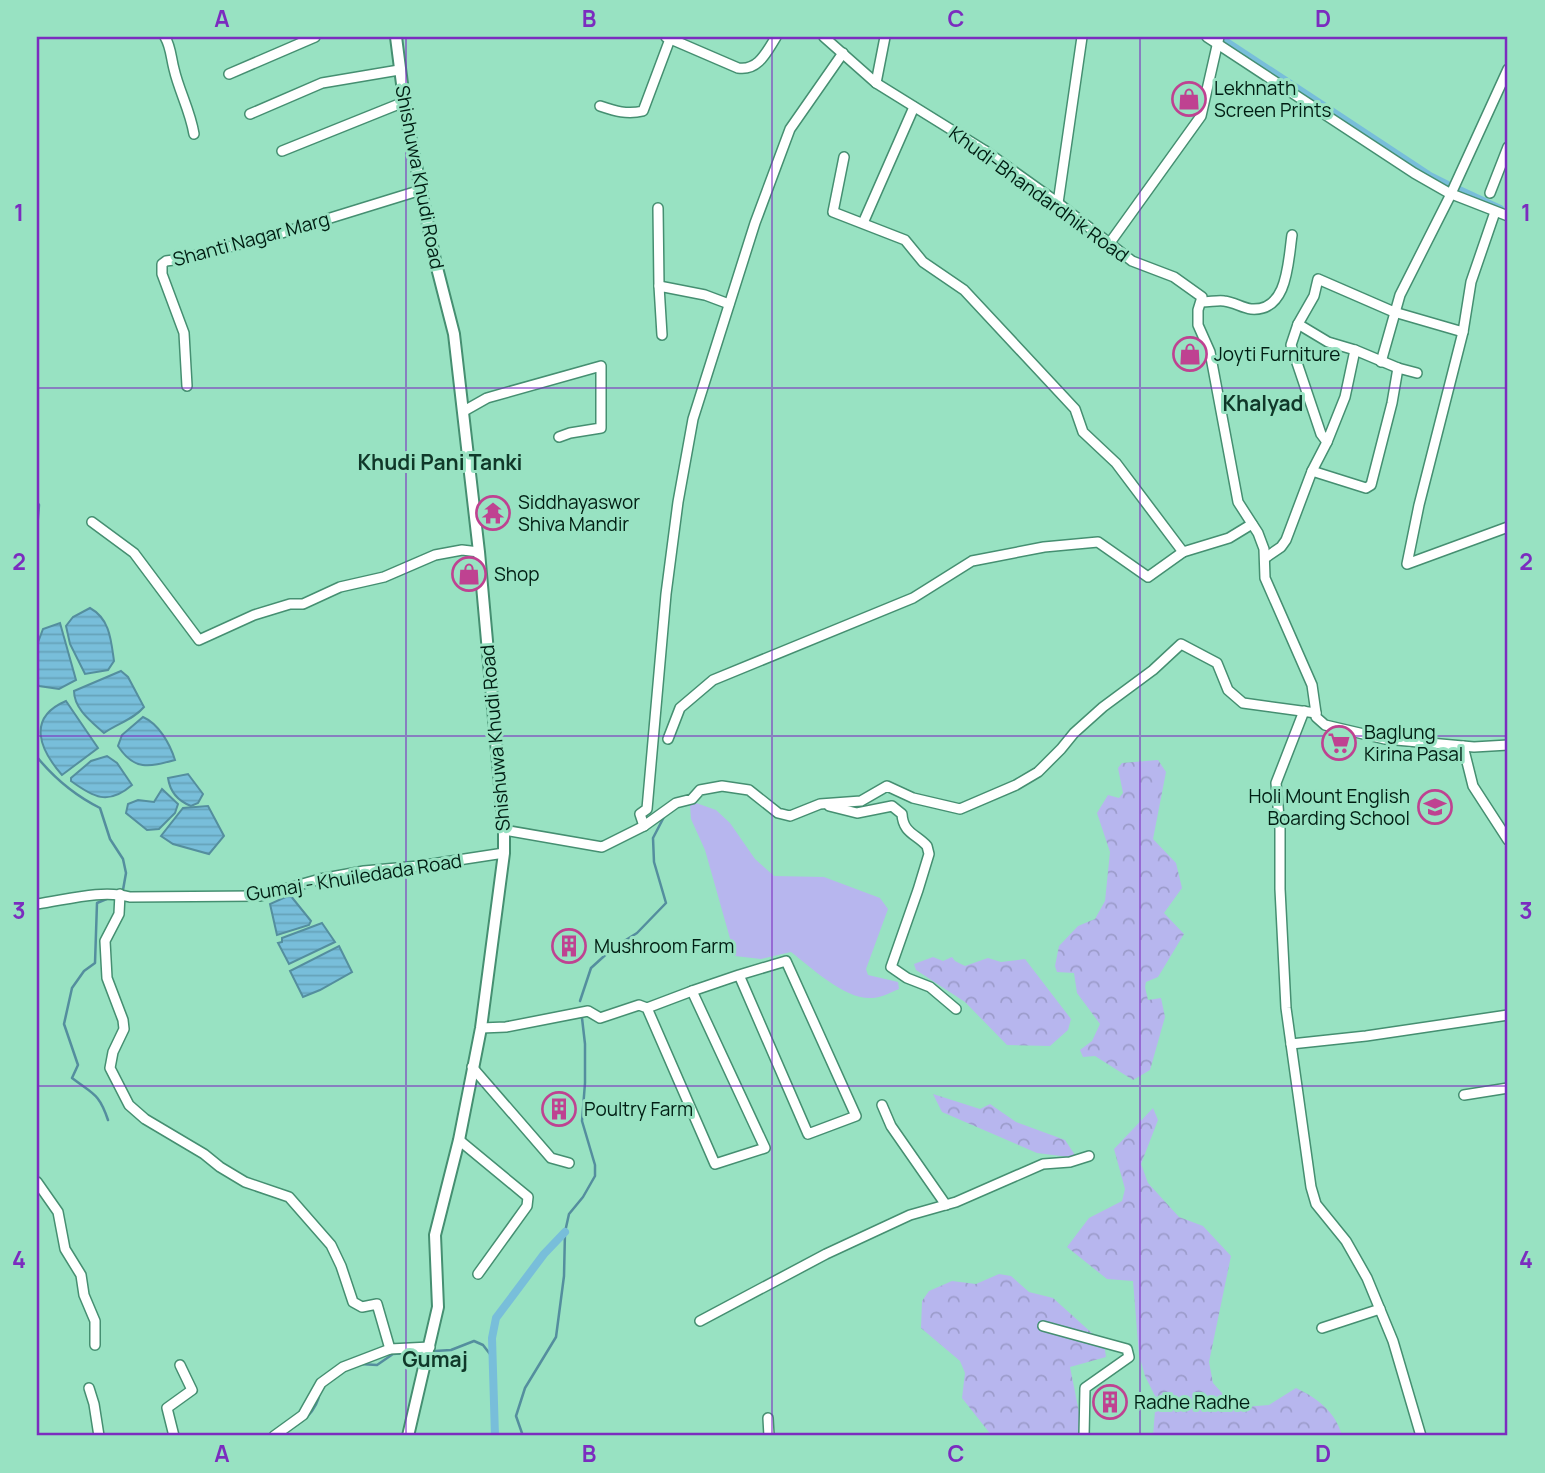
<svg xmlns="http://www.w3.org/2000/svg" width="1545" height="1473" font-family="Manrope,sans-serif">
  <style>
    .green { fill: #b7b6ee }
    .forest { fill: url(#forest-crowns) }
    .water { fill: url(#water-rules); stroke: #548e9e; stroke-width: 2 }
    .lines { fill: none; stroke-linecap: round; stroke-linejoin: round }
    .stream { stroke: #548e9e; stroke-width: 2.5 }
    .canal { stroke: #78beda; stroke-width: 8 }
    .minor-casing { stroke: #458f71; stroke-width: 12 }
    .major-casing { stroke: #458f71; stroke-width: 14 }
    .minor { stroke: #fff; stroke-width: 9 }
    .major { stroke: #fff; stroke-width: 10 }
    .grid { fill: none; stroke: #7b2cbf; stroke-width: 2; stroke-opacity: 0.55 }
    .labels { text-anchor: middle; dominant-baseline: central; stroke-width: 6; stroke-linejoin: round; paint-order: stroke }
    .poi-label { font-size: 19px; fill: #001e13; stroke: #98e2c2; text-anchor: start }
    .street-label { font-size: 19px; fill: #001e13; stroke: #98e2c2 }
    .neighbourhood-label { font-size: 21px; font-weight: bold; fill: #103829; stroke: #98e2c2 }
    .neatline { fill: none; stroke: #7b2cbf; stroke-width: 2.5 }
    .grid-label { font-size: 23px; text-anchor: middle; font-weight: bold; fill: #7b2cbf }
  </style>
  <defs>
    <pattern id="forest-crowns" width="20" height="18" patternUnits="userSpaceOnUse" patternTransform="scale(1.75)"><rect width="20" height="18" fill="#b7b6ee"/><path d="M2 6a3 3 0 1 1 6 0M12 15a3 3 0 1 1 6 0" fill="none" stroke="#9c9ccb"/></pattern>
    <pattern id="water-rules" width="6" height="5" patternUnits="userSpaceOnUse" patternTransform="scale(1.75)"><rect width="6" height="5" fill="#78beda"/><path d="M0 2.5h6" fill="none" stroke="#66a3ba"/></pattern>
  </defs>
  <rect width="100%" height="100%" fill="#98e2c2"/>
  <!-- green -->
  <path class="green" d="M696 803 716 810 730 823 755 859 774 876 824 877 880 898 888 909 866 969 868 975 898 982 899 989C891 992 881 998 872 998 845 1000 812 968 791 952L761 959 735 956 705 850 691 819 690 805Z"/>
  <!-- forest -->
  <g class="forest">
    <polygon points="1158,760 1166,772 1153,839 1176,863 1182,888 1164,913 1184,934 1158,977 1146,982 1145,987 1148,1000 1161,998 1165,1017 1150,1070 1133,1080 1095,1056 1083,1057 1080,1050 1092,1041 1100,1024 1077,993 1074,973 1057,972 1055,966 1059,946 1078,926 1095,919 1105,901 1110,852 1097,813 1108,795 1119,798 1123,793 1118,768 1122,763"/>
    <polygon points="933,957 943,961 952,957 955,961 965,966 988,958 1001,962 1025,959 1071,1019 1068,1030 1050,1046 1007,1045 965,1002 916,970 914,964"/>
    <polygon points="933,1094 980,1109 990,1104 1016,1122 1065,1140 1075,1155 1069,1157 1037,1153 942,1112"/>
    <path d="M1153 1108 1158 1120 1141 1164 1148 1183 1179 1217 1203 1226 1231 1256 1209 1362 1213 1383 1231 1403 1243 1407 1269 1405 1296 1388C1317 1398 1336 1412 1342 1436H1153L1156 1398 1145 1376 1139 1355 1133 1281 1107 1279 1067 1247 1089 1218 1122 1201 1125 1189 1114 1149Z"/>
    <polygon points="999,1274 1011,1276 1029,1292 1053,1298 1104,1344 1106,1357 1070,1367 1081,1422 1077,1436 992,1436 962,1398 965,1373 960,1361 921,1328 922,1301 929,1291 952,1281 976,1284"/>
  </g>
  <!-- water -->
  <g class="water">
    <path d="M90 608C110 619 111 640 114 661L108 670 85 674 70 644 66 626 73 617Z"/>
    <polygon points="60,623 76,680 59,689 39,686 37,683 37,645 43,629"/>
    <path d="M121 671 128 677 144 707C133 720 118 723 104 733 92 722 74 709 74 691Z"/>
    <path d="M66 701 98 748 62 775C40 750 26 718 66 701Z"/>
    <path d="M143 717C159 724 170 744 175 760 149 767 134 771 118 746L122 735Z"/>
    <path d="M107 756 117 763 132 785C108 806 93 797 71 781V778L91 761Z"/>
    <path d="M188 774 203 794 198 803 191 806C178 801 170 792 168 778Z"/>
    <polygon points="162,789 178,804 175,813 159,829 147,830 126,813 128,804 138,800 154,802"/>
    <polygon points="208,806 224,836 209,854 173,844 161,836 183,808"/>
    <polygon points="290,895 311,921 309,925 277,935 270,904"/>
    <polygon points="322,923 335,942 289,964 278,943 282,942 282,938"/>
    <polygon points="339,946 352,972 320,990 303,997 290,971"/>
  </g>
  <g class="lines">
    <!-- stream -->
    <g class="stream">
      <polyline points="37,502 39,505 37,530"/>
      <path d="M37 757C55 779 74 795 100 808L110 839 123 859 126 873 123 890"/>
      <polyline points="580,1001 591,968 613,948 637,933 666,903 654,862 653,838 665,815"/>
      <path d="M108 1120C99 1093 93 1094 72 1078L78 1065 64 1024 72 988 84 971 95 963 97 903 109 898"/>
      <polyline points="435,1351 451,1350 474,1341 483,1345 493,1358"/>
      <polyline points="360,1364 377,1365 393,1354 423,1352"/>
      <path d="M283 1434C301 1423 317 1413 320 1391"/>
      <polyline points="523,1436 516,1416 525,1388 556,1337 564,1276 565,1232 569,1214 583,1197 595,1176 595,1165 582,1121 585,1083 585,1044 582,1018"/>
    </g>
    <!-- canal -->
    <g class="canal">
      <polyline points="1222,39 1430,176 1452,187"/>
      <polyline points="1459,190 1500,209"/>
      <polyline points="495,1436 492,1338 496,1318 544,1254 565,1232"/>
    </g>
    <!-- minor casing -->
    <g class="minor-casing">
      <g id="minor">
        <path d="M165 37C171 47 171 58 174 69 179 91 190 110 194 134"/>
        <path d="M666 37 738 68C758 71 766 53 776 37"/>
        <polyline points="1207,37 1414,173 1449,193 1508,216"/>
        <polyline points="229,74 315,37"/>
        <polyline points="876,83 885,37"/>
        <path d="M600 106C615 111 627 115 643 111L670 39"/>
        <polyline points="250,114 322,83 399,70"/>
        <polyline points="282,151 404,102"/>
        <polyline points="844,157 833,212 905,240 923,262 964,290 1075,409 1083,432 1116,463 1183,552 1229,538 1252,524"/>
        <polyline points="1490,193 1508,147"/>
        <polyline points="1058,203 1082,37"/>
        <polyline points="658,208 659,286"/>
        <polyline points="1495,212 1471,282 1463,332 1419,505 1407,564 1508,527"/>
        <polyline points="863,223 914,107"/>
        <polyline points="1109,244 1201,116 1219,37"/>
        <path d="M1202 302C1210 302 1218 300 1224 301 1234 302 1242 308 1251 309 1288 312 1288 262 1292 235"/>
        <polyline points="1298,324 1328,342 1355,350 1398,368 1417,373"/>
        <polyline points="662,335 659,286 705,295 729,304"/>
        <polyline points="1355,350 1345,397 1327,442 1321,434 1291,345 1298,324 1314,296 1318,279 1394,312 1463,332"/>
        <polyline points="1381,362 1400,295 1449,198 1508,69"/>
        <polyline points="187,386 184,333 162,274 162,264 166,261 181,259 272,236 421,190"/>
        <polyline points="464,411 487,398 601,366 601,428 570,433 559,437"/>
        <polyline points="1327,442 1312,471 1366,488 1371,485 1392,403 1398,368"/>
        <polyline points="92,522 134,553 199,640 254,615 290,604 303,604 340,587 384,577 435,555 462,550 479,552"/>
        <polyline points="1265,558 1281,547 1286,540 1312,471"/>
        <polyline points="1304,711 1276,783 1280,829 1280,889 1286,1008 1311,1187 1316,1204 1346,1241 1367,1278 1393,1341 1421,1436"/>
        <polyline points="1316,713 1316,717 1325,725 1385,739 1474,747 1508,745"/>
        <polyline points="668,739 680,708 713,680 913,598 972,561 1044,547 1098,542 1148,577 1183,552"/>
        <polyline points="1463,746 1473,786 1508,840"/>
        <path d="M829 806 857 813 892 806 902 814C903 833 916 834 927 846L929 854 918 890 891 967 907 978 930 987 956 1009"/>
        <polyline points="644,826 640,814 647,809 666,594 678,502 693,419 755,223 790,129 843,53"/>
        <polyline points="504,830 602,847 644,826 676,803 692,799 700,790 722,786 749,790 778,813 790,816 820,804 861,801 887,786 913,798 960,809 1016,785 1038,772 1061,749 1074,733 1103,707 1153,670 1181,644 1217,663 1228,690 1243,703 1316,713 1312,685 1265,578 1264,549 1258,533 1238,502 1210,352 1198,325 1198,310 1202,297 1174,277 1132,261 1058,203 984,150 876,83 824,37"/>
        <polyline points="120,894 119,914 105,941 107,978 123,1020 124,1029 113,1052 110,1068 129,1105 145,1119 204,1154 220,1167 245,1182 289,1197 331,1245 341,1266 353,1302 362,1307 377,1304 390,1349"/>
        <path d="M37 904C66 900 102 889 130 897L260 896 320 879 364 871 419 866 504 853"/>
        <polyline points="647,1008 692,991"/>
        <polyline points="481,1028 506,1027 588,1011 600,1018 639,1005 647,1008 715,1164 765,1148 692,991 739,975 808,1134 856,1116 786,961 739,975"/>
        <polyline points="1291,1044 1366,1036 1508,1015"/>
        <polyline points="472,1067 551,1158 569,1163"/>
        <polyline points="1464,1095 1508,1088"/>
        <polyline points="882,1105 891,1126 946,1205"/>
        <polyline points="459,1140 528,1197 527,1206 478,1274"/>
        <polyline points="37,1182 58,1212 65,1249 81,1275 84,1295 95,1321 95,1345"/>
        <polyline points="700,1321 826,1254 910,1215 956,1202 1043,1164 1070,1162 1089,1156"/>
        <polyline points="1043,1326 1127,1349 1129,1357 1085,1388 1084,1436"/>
        <polyline points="1322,1328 1380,1309"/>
        <polyline points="89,1388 94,1404 99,1436"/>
        <polyline points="768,1418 769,1436"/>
        <polyline points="174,1436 167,1408 192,1390 180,1365"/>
        <polyline points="274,1436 303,1415 321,1383 343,1367 390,1349 430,1347"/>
      </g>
    </g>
    <!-- major casing -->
    <g class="major-casing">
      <polyline id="major" points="396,37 406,115 435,260 454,334 479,552 504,830 504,853 481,1028 459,1140 435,1235 438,1307 408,1436"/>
    </g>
    <!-- minor -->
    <use href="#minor" class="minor"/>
    <!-- major -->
    <use href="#major" class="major"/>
  </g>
  <!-- grid -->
  <path class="grid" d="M406 37V1436M772 37V1436M1140 37V1436M37 388H1508M37 736H1508M37 1086H1508"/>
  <!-- icons -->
  <defs>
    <g id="shop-ring" transform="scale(1.75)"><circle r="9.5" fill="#98e2c2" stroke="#bf4291" stroke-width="1.5"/><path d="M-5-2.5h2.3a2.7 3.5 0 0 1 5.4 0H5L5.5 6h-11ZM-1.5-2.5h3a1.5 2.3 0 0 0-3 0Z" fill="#bf4291"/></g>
    <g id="temple-ring" transform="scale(1.75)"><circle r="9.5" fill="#98e2c2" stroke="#bf4291" stroke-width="1.5"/><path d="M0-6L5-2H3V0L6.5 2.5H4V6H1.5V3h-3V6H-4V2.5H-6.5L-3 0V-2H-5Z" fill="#bf4291"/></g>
    <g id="supermarket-ring" transform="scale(1.75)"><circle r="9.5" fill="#98e2c2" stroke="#bf4291" stroke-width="1.5"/><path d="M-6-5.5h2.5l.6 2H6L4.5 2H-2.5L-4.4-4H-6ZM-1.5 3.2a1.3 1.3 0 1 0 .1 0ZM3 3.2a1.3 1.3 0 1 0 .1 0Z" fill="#bf4291"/></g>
    <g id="school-ring" transform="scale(1.75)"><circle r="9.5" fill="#98e2c2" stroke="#bf4291" stroke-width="1.5"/><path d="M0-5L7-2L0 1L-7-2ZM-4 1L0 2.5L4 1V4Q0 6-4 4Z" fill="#bf4291"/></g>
    <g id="building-ring" transform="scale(1.75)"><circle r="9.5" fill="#98e2c2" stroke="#bf4291" stroke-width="1.5"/><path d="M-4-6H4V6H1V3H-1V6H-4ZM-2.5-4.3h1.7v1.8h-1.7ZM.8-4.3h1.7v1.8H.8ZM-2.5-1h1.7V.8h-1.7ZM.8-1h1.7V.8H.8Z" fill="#bf4291"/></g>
  </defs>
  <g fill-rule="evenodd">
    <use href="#shop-ring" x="1189" y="99"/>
    <use href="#shop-ring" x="1190" y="354"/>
    <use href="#temple-ring" x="493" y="513"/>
    <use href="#shop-ring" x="469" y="574"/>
    <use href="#supermarket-ring" x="1339" y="743"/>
    <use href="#school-ring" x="1435" y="807"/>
    <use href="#building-ring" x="569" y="946"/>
    <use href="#building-ring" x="559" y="1109"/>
    <use href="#building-ring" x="1110" y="1402"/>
  </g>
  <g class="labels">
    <!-- poi labels -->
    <g class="poi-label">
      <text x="1214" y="88">Lekhnath<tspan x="1214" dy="22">Screen Prints</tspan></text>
      <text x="1214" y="354">Joyti Furniture</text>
      <text x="518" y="502">Siddhayaswor<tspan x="518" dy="22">Shiva Mandir</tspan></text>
      <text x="494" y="574">Shop</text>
      <text x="1364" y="732">Baglung<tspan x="1364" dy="22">Kirina Pasal</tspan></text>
      <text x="1410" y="796" text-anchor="end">Holi Mount English<tspan x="1410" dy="22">Boarding School</tspan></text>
      <text x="594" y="946">Mushroom Farm</text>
      <text x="584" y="1109">Poultry Farm</text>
      <text x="1134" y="1402">Radhe Radhe</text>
    </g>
    <!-- street labels -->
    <g class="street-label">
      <text transform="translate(420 177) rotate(79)">Shishuwa Khudi Road</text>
      <text transform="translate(1039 194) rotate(36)">Khudi-Bhandardhik Road</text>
      <text transform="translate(251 239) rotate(-15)">Shanti Nagar Marg</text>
      <text transform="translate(495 738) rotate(-95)">Shishuwa Khudi Road</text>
      <text transform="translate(354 877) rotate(-9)">Gumaj - Khuiledada Road</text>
    </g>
    <!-- neighbourhood labels -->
    <g class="neighbourhood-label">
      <text x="1263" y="403">Khalyad</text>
      <text x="440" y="462">Khudi Pani Tanki</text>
      <text x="435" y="1359">Gumaj</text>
    </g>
  </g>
  <!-- border -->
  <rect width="1545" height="1473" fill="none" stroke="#98e2c2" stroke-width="77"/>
  <rect x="38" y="38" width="1468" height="1396" class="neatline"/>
  <g class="grid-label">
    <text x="222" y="27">A</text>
    <text x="589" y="27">B</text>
    <text x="956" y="27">C</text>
    <text x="1323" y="27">D</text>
    <text x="19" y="221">1</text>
    <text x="1526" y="221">1</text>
    <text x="19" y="570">2</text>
    <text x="1526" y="570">2</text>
    <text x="19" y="919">3</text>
    <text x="1526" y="919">3</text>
    <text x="19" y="1268">4</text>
    <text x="1526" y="1268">4</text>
    <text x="222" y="1462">A</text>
    <text x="589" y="1462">B</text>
    <text x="956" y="1462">C</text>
    <text x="1323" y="1462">D</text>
  </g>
</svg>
